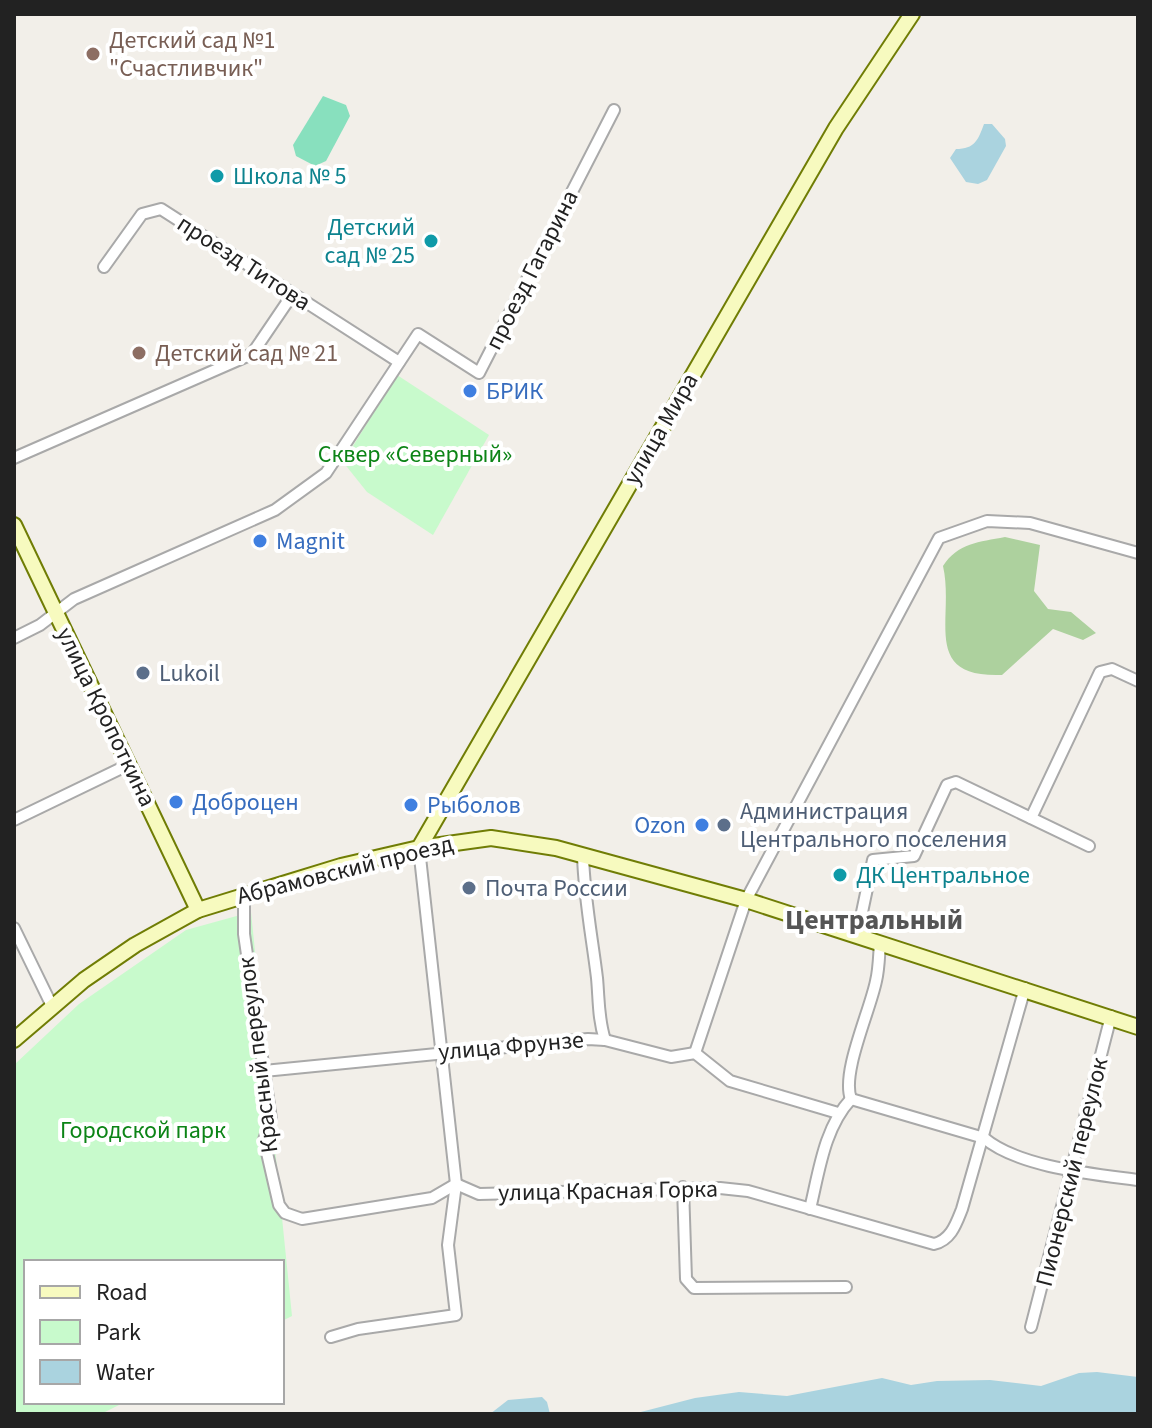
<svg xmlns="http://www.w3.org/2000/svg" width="1152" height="1428" font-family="'Source Sans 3',sans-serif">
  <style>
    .forest { fill: #add19e }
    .park { fill: #c8facc }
    .pitch { fill: #88e0be }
    .water { fill: #aad3df }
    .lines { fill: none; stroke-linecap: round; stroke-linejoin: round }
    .street-casing { stroke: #a9a9a9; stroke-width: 14 }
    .secondary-casing { stroke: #707d05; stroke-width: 18 }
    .street { stroke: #fff; stroke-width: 10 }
    .secondary { stroke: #f7fabf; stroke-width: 14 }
    .education-dot { fill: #8d6e63; stroke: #fff; stroke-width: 3 }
    .culture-dot { fill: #0f9aa8; stroke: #fff; stroke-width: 3 }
    .shop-dot { fill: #3f7fe0; stroke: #fff; stroke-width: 3 }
    .service-dot { fill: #5c6f8a; stroke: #fff; stroke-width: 3 }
    .labels { text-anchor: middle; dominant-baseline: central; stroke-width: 8; stroke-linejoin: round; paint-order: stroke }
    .education-label { font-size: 24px; fill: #785e54; stroke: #fff; text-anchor: start }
    .culture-label { font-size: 24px; fill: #0d838f; stroke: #fff; text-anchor: start }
    .street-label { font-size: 24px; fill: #222; stroke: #fff }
    .shop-label { font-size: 24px; fill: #366cbe; stroke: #fff; text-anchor: start }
    .park-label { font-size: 24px; fill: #0c8416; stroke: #fff }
    .service-label { font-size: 24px; fill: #4e5e75; stroke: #fff; text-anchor: start }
    .quarter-label { font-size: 28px; font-weight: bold; fill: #555; stroke: #fff }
  </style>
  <rect width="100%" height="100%" fill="#f2efe9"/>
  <!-- forest -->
  <path class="forest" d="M1005 537 1040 545 1034 591 1048 609 1071 612 1096 633 1083 640 1053 629 1002 675C920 678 955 618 943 566 958 543 979 542 1005 537Z"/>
  <!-- park -->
  <g class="park">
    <polygon points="397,375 489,435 433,535 367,492 343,462"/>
    <polygon points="251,912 292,1316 282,1321 282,1262 26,1262 26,1402 125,1402 101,1414 14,1414 14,1065 79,1004 186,930"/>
  </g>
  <!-- pitch -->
  <polygon class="pitch" points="323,96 346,105 350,116 326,161 315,166 296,156 293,145"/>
  <!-- water -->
  <g class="water">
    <path d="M984 124H992L1005 139 1006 146 987 180 978 184 966 182 950 158 956 149C975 149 978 140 984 124Z"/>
    <polygon points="1097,1372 1138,1377 1138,1414 633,1414 695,1398 739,1392 787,1396 882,1378 911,1385 937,1381 990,1380 1041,1386 1079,1373"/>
    <polygon points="542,1397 547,1402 550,1414 490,1414 508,1400"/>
  </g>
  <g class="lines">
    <!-- street casing -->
    <g class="street-casing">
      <g id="street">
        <polyline points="104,267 142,214 161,209 399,362"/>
        <polyline points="14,458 252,354 292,295"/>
        <polyline points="14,638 40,625 74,599 275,510 326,473 418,334 479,373 614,110"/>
        <polyline points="1031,818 1100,672 1112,669 1138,681"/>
        <polyline points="14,820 130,764"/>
        <path d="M583 855C584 897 592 937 597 978 599 999 598 1019 605 1040"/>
        <path d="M244 894V934L271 1119 264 1140 279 1205 285 1213 302 1219 432 1198 456 1184 479 1194 720 1188 748 1191 934 1244C951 1240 956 1224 962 1209L1025 988"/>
        <polyline points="14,928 52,1006"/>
        <polyline points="857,936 873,860 914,856 947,785 956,782 1089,846"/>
        <polyline points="695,1053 746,900 939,538 987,521 1030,523 1138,553"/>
        <polyline points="264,1071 588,1039 605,1040 671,1057 695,1053 730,1081 838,1113"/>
        <path d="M851 1099 984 1138C1018 1167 1093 1174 1138 1180"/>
        <path d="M851 1099C841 1073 870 1011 876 981 879 969 879 955 880 943"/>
        <polyline points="683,1187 686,1279 694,1288 846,1287"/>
        <path d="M810 1209C819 1172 824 1128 851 1099"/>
        <polyline points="1031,1327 1111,1016"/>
        <polyline points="331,1337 358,1329 456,1315 448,1245 456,1184 419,848"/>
      </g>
    </g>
    <!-- secondary casing -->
    <g class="secondary-casing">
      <g id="secondary">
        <polyline points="14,525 198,910"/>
        <polyline points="419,848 836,128 912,14"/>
        <polyline points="14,1040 84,980 135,945 198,910 341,866 419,848 491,838 556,848 746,900 1138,1027"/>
      </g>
    </g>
    <!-- street -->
    <use href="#street" class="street"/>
    <!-- secondary -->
    <use href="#secondary" class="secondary"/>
  </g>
  <!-- markers -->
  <g class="education-dot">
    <circle cx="93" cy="54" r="8"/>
    <circle cx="139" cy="353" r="8"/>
  </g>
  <g class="culture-dot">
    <circle cx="217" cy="176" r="8"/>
    <circle cx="431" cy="241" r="8"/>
    <circle cx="840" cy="875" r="8"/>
  </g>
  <g class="shop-dot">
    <circle cx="470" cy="391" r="8"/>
    <circle cx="260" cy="541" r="8"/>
    <circle cx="176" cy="802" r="8"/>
    <circle cx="411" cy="805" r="8"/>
    <circle cx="702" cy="825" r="8"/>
  </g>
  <g class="service-dot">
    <circle cx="143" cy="673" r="8"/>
    <circle cx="724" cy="825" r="8"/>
    <circle cx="469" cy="888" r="8"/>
  </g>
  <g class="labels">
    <!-- education labels -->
    <g class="education-label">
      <text x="109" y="40">Детский сад №1<tspan x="109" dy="28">"Счастливчик"</tspan></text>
      <text x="155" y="353">Детский сад № 21</text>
    </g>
    <!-- culture labels -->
    <g class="culture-label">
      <text x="233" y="176">Школа № 5</text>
      <text x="415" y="227" text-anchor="end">Детский<tspan x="415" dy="28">сад № 25</tspan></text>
      <text x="856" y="875">ДК Центральное</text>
    </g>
    <!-- street labels -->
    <g class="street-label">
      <text transform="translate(244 263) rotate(33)">проезд Титова</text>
      <text transform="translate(532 270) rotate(-63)">проезд Гагарина</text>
      <text transform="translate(661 429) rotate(-60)">улица Мира</text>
      <text transform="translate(106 717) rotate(64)">улица Кропоткина</text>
      <text transform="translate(345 870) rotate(-14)">Абрамовский проезд</text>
      <text transform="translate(511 1046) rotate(-5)">улица Фрунзе</text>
      <text transform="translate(258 1055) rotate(-97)">Красный переулок</text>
      <text transform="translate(1072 1172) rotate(-76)">Пионерский переулок</text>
      <text transform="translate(608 1191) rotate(-1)">улица Красная Горка</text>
    </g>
    <!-- shop labels -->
    <g class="shop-label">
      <text x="486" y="391">БРИК</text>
      <text x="276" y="541">Magnit</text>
      <text x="192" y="802">Доброцен</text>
      <text x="427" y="805">Рыболов</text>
      <text x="686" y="825" text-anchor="end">Ozon</text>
    </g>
    <!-- park labels -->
    <g class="park-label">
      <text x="415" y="454">Сквер «Северный»</text>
      <text x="143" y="1130">Городской парк</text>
    </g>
    <!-- service labels -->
    <g class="service-label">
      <text x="159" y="673">Lukoil</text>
      <text x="740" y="811">Администрация<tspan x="740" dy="28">Центрального поселения</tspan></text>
      <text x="485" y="888">Почта России</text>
    </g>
    <!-- quarter labels -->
    <g class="quarter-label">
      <text x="874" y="920">Центральный</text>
    </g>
  </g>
  <!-- border -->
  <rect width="1152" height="1428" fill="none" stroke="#222222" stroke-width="32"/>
  <!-- legend -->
  <rect x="24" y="1260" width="260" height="144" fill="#ffffff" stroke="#a7a7a7" stroke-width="2"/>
  <rect x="40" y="1286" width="40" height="12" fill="#f7fabf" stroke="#a7a7a7" stroke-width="2"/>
  <text x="96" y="1300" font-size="24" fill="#222222">Road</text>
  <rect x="40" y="1320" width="40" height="24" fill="#c8facc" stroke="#a7a7a7" stroke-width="2"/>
  <text x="96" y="1340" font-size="24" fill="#222222">Park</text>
  <rect x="40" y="1360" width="40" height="24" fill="#aad3df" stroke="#a7a7a7" stroke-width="2"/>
  <text x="96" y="1380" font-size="24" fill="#222222">Water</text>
</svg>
